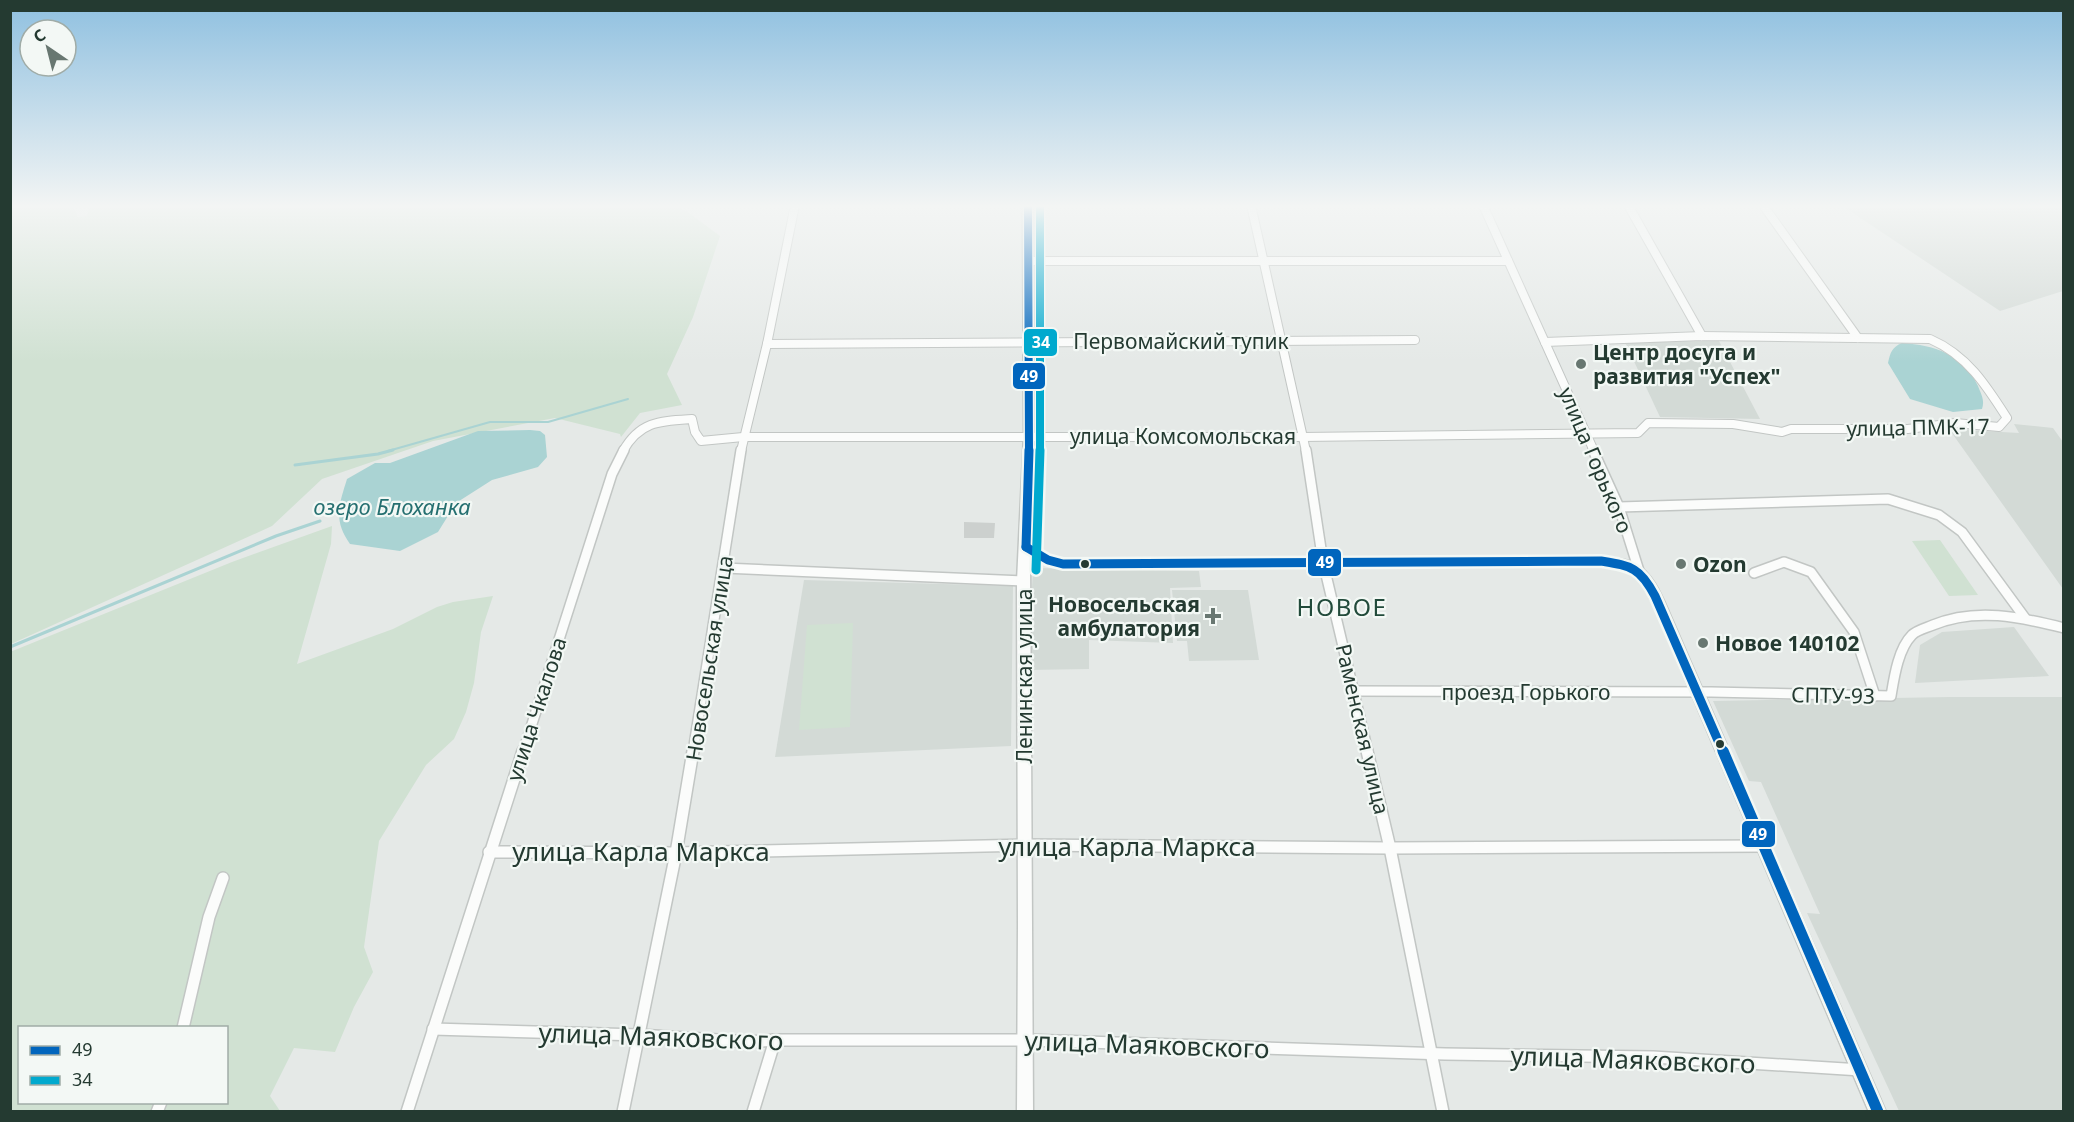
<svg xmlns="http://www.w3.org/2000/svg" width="2074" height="1122" font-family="'Noto Sans',sans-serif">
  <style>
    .built { fill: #d3dad6 }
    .green { fill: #d0e1d2; fill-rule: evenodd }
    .water { fill: #aad3d3 }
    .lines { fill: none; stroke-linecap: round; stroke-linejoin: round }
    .stream-far1 { stroke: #aad3d3; stroke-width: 2 }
    .stream { stroke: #aad3d3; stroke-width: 3 }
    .building { fill: #ccd0ce }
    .minor-far2-casing { stroke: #c2c6c4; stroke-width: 10 }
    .minor-far1-casing { stroke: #c2c6c4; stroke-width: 12 }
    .minor-casing { stroke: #c2c6c4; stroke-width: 14 }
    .tertiary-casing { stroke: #c2c6c4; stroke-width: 3 }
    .minor-far2 { stroke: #fbfcfb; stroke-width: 8 }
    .minor-far1 { stroke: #fbfcfb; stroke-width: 9 }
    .minor { stroke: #fbfcfb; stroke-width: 11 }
    .tertiary { fill: #fbfcfb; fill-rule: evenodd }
    .bus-1-far2-casing { stroke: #f3f8f5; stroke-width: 11 }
    .bus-1-far1-casing { stroke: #f3f8f5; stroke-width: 14 }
    .bus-1-casing { stroke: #f3f8f5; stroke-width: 16 }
    .bus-2-far1-casing { stroke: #f3f8f5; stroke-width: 11 }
    .bus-2-casing { stroke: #f3f8f5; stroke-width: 14 }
    .bus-1-far2 { stroke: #0065bd; stroke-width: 8 }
    .bus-1-far1 { stroke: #0065bd; stroke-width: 9 }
    .bus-1 { stroke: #0065bd; stroke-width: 11 }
    .bus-2-far1 { stroke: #00a9ce; stroke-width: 8 }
    .bus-2 { stroke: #00a9ce; stroke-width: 9 }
    .poi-dot { fill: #687771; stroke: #f3f8f5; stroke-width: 2 }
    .bus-dot { fill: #243a31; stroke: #f3f8f5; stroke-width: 2 }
    .labels { text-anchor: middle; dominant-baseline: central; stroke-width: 4.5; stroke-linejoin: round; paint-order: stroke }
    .street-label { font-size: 21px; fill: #243a31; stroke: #f3f8f5 }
    .poi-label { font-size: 21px; font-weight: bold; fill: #243a31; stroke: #f3f8f5; text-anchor: start }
    .water-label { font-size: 22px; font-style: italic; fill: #256f70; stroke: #f3f8f5 }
    .quarter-label { font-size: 24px; letter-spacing: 1.5px; fill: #224b3b; stroke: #f3f8f5 }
    .near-street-label { font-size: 26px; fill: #243a31; stroke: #f3f8f5 }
    .line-badge { stroke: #f3f8f5; stroke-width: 2 }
    .badge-label { font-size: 16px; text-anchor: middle; font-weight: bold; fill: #fff }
  </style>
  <rect width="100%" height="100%" fill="#e5e9e7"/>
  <!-- built -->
  <g class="built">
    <polygon points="1841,205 2063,205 2063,291 2000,311"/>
    <polygon points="1719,341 1760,419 1660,417 1625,342"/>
    <polygon points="2014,424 2053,428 2063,442 2063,589 1949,429 2019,433"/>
    <polygon points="1033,568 1199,571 1201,587 1170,588 1173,643 1089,640 1089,669 1028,670"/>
    <polygon points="804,580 1013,586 1011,746 775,757"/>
    <polygon points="1172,590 1248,590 1259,660 1189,661 1187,641 1177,641"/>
    <polygon points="2014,627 2049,676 1915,683 1920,645 1942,632"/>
    <polygon points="1950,697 2063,697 2063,1111 1899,1111 1807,913 1820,914 1761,782 1749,781 1713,701"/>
  </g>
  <!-- green -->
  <g class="green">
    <polygon points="10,205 73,205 69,208 76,211 77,217 87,216 90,205 665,205 685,210 720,236 693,317 667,374 682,405 640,413 621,437 620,434 555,418 433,441 322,479 272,526 11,644"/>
    <path d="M332 526 331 544 297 664 393 629 437 607 453 602 493 596 481 632 474 683 466 712 454 739 426 765 379 841 364 947 373 972 354 1007 335 1052 294 1048 270 1096 280 1111H11L10 652 232 562ZM20 1028H226V1102H20Z"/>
    <polygon points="1940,540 1978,595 1949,596 1912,541"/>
    <polygon points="853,623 850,727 799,730 807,625"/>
  </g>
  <!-- water -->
  <g class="water">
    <path d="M1902 343C1935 345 1964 355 1978 386 1981 394 1985 400 1982 409L1953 412 1910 399 1888 363C1890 353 1892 347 1902 343Z"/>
    <path d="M530 430 540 431 545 435 547 457 538 467 492 480 456 503 438 532 400 551 350 544C333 520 339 505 347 479L375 463H390L478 431Z"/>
  </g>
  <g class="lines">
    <!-- stream-far1 -->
    <polyline class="stream-far1" points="388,451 490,422 548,422 628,399"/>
    <!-- stream -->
    <g class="stream">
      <polyline points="295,465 378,454 393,450"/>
      <polyline points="10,647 276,536 320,521"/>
    </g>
  </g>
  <!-- building -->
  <polygon class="building" points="964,522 995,523 994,538 964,538"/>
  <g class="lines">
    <!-- minor-far2 casing -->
    <g class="minor-far2-casing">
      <g id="minor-far2">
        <polyline points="1251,205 1306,451"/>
        <polyline points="1483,205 1594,451"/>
        <polyline points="1628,205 1702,336"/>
        <polyline points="1763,205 1858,338"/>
        <polyline points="1028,261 1508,261"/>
        <polyline points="767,344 1415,340"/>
        <path d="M623 451C640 421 660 421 692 419L695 432 701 441 743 437H1302L1638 433 1648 423 1733 424 1782 432 1791 429H1908L1955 423 1999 427 2007 418C1986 385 1967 355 1930 339L1702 336 1545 342"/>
        <polyline points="741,451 767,344 795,205"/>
      </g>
    </g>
    <!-- minor-far1 casing -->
    <g class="minor-far1-casing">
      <g id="minor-far1">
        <polyline points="1306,450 1323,562 1368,752"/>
        <polyline points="1593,450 1619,507 1640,574"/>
        <polyline points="1619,507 1888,499 1939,515 1962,532 2025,618"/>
        <polyline points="724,568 1023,581"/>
        <polyline points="1754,573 1784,562 1811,572 1854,632 1875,696"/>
        <path d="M1354 691 1711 692 1891 696C1894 678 1898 649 1912 635 1917 630 1926 628 1933 625 1976 607 2020 617 2064 628"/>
        <polyline points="523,752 612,474 624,450"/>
        <polyline points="693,752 741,450"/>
      </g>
    </g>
    <!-- minor casing -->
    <g class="minor-casing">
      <g id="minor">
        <polyline points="1367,751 1390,848 1443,1112"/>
        <polyline points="489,852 676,853 1024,845 1390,848 1765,846"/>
        <polyline points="183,1028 209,917 223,878"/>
        <polyline points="433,1029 639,1035 750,1042 775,1040 1027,1040 1445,1054 1653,1057 1861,1070"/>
        <polyline points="157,1112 161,1102"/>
        <polyline points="407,1112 523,751"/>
        <polyline points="623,1112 676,853 693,751"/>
        <polyline points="753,1112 775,1040"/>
      </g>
    </g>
    <!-- tertiary casing -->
    <g class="tertiary-casing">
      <path id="tertiary" d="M1023 205H1033L1034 435 1030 544 1051 556 1063 559 1601 556C1612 558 1624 558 1634 563 1653 572 1663 599 1671 617L1886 1112H1869L1659 617C1652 601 1642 577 1625 570 1618 567 1609 567 1601 566L1063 569 1044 563 1030 555 1033 1112H1017L1018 925 1017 581 1024 435Z"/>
    </g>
    <!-- minor-far2 -->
    <use href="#minor-far2" class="minor-far2"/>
    <!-- minor-far1 -->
    <use href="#minor-far1" class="minor-far1"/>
    <!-- minor -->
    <use href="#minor" class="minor"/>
    <!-- tertiary -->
    <use href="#tertiary" class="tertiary"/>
    <!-- bus-1-far2 casing -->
    <g class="bus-1-far2-casing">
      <polyline id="bus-1-far2" points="1028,205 1029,451"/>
    </g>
    <!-- bus-1-far1 casing -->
    <g class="bus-1-far1-casing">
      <g id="bus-1-far1">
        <path d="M1026 547 1048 560 1063 564 1601 561C1631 566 1640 567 1655 596L1723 752"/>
        <polyline points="1026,547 1029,450"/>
      </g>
    </g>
    <!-- bus-1 casing -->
    <g class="bus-1-casing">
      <polyline id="bus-1" points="1723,751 1878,1112"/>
    </g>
    <!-- bus-2-far1 casing -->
    <g class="bus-2-far1-casing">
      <polyline id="bus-2-far1" points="1040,205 1040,451"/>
    </g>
    <!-- bus-2 casing -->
    <g class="bus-2-casing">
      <polyline id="bus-2" points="1036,570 1040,450"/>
    </g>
    <!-- bus-1-far2 -->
    <use href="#bus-1-far2" class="bus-1-far2"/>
    <!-- bus-1-far1 -->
    <use href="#bus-1-far1" class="bus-1-far1"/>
    <!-- bus-1 -->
    <use href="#bus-1" class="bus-1"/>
    <!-- bus-2-far1 -->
    <use href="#bus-2-far1" class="bus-2-far1"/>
    <!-- bus-2 -->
    <use href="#bus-2" class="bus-2"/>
  </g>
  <!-- sky -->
  <linearGradient id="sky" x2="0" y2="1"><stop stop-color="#8fc0e0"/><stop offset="0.57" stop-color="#f3f5f4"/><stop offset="1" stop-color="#f3f5f4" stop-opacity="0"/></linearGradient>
  <rect width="2074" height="362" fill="url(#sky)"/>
  <!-- markers -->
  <g class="poi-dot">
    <circle cx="1581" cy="364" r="6"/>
    <circle cx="1681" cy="564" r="6"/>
    <path d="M1210 607h6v6h6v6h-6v6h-6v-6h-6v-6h6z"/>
    <circle cx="1703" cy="643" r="6"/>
  </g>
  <g class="bus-dot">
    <circle cx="1085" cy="564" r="5"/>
    <circle cx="1720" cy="744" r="5"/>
  </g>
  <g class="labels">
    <!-- street labels -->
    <g class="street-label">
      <text x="1181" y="341">Первомайский тупик</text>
      <text transform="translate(1918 427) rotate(-1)">улица ПМК-17</text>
      <text x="1183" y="436">улица Комсомольская</text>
      <text transform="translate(1596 460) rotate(67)">улица Горького</text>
      <text transform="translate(709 658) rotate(-81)">Новосельская улица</text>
      <text transform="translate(1024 676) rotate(-90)">Ленинская улица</text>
      <text x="1526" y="692">проезд Горького</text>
      <text transform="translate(1833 695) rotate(1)">СПТУ-93</text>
      <text transform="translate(536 709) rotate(-72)">улица Чкалова</text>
      <text transform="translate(1363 729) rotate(77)">Раменская улица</text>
    </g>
    <!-- poi labels -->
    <g class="poi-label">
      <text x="1593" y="352">Центр досуга и<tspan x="1593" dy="24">развития "Успех"</tspan></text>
      <text x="1693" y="564">Ozon</text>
      <text x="1200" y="604" text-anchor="end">Новосельская<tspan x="1200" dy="24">амбулатория</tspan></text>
      <text x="1715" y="643">Новое 140102</text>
    </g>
    <!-- water labels -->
    <g class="water-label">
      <text x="392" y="506">озеро Блоханка</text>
    </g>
    <!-- quarter labels -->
    <g class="quarter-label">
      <text x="1342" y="606">НОВОЕ</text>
    </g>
    <!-- near-street labels -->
    <g class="near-street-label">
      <text x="1127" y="846">улица Карла Маркса</text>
      <text x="641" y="851">улица Карла Маркса</text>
      <text transform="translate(661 1036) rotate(2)">улица Маяковского</text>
      <text transform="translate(1147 1044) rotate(2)">улица Маяковского</text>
      <text transform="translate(1633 1059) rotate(2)">улица Маяковского</text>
    </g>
  </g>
  <g class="line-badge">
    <rect x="1023" y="328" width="35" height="29" rx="6" fill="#00a9ce"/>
    <rect x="1012" y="362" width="34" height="28" rx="6" fill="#0065bd"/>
    <rect x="1307" y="548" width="35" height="29" rx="6" fill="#0065bd"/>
    <rect x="1741" y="820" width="35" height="28" rx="6" fill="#0065bd"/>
  </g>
  <g class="badge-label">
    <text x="1041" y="348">34</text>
    <text x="1029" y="382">49</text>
    <text x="1325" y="568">49</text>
    <text x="1758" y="840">49</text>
  </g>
  <!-- border -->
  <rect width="2074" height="1122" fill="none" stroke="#243a31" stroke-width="24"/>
  <!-- legend -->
  <rect x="18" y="1026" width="210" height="78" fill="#f3f8f5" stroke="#a0aca7" stroke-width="1.5"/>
  <rect x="30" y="1046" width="30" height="9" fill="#0065bd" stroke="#a0aca7" stroke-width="1.5"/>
  <text x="72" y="1056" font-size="18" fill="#243a31">49</text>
  <rect x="30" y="1076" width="30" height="9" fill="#00a9ce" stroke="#a0aca7" stroke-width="1.5"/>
  <text x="72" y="1086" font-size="18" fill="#243a31">34</text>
  <!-- north arrow -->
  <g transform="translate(48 48) rotate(325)"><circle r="28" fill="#f3f8f5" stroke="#a0aca7" stroke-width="1.5"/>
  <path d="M0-4.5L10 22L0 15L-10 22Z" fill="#687771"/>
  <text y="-9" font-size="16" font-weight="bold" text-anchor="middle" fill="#243a31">С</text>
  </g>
</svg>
